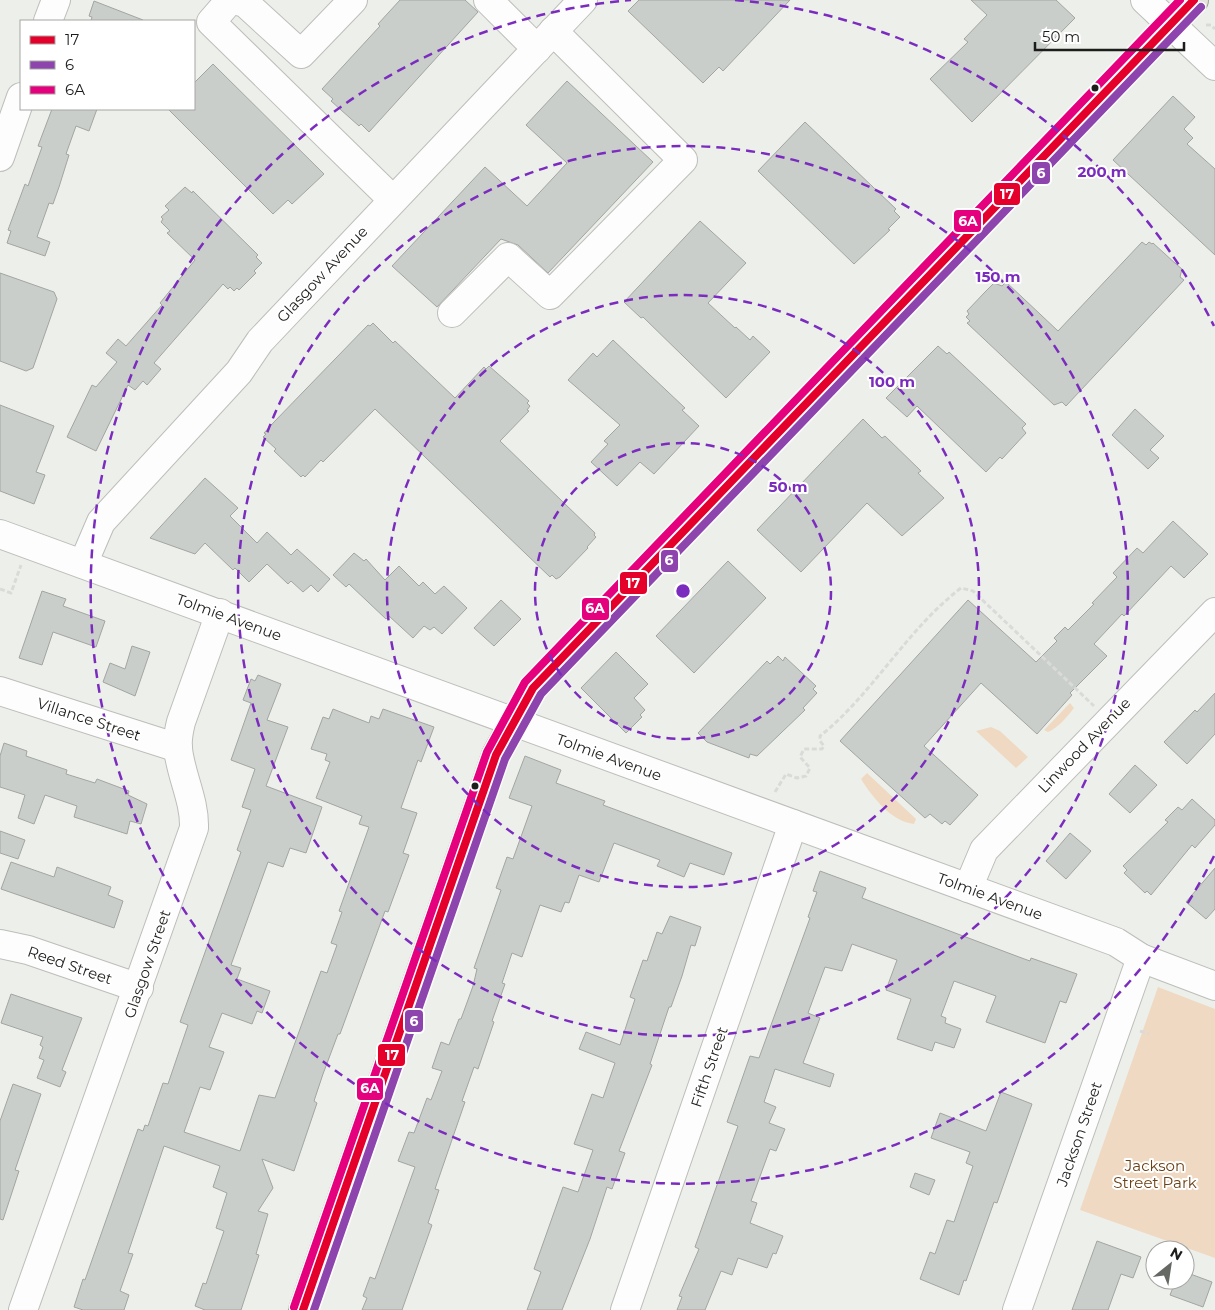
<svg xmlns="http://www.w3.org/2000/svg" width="1215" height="1310" font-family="Montserrat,sans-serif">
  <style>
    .green { fill: #f0d9c2 }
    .building { fill: #caceca; stroke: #a2a5a1 }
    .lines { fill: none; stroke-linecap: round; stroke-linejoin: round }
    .minor-casing { stroke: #bdbeba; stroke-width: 30 }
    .major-casing { stroke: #a19f92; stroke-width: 30 }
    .path { stroke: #dadbd9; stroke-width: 3; stroke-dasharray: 5 2.5; stroke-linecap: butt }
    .minor { stroke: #fcfdfc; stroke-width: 28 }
    .major { stroke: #e4e3dc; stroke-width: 28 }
    .bus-1-casing { stroke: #fff; stroke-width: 11 }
    .bus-2-casing { stroke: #fff; stroke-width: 11 }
    .bus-3-casing { stroke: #fff; stroke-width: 11 }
    .bus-1 { stroke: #e4002b; stroke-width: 8 }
    .bus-2 { stroke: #8e44ad; stroke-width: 8 }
    .bus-3 { stroke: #e5007d; stroke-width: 8 }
    .ring { fill: none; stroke: #7b2cbf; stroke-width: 2.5; stroke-dasharray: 9 6 }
    .bus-dot { fill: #1d1e1b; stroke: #fff; stroke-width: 2 }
    .labels { text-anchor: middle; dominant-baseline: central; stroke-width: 4; stroke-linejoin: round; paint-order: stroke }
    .street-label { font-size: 15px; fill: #1d1e1b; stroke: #fff }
    .park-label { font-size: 15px; fill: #6c4116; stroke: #fff }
    .centre { fill: #7b2cbf; stroke: #fff; stroke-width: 2.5 }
    .ring-label { font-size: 15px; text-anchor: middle; font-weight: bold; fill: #7b2cbf; stroke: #fff; stroke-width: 4; stroke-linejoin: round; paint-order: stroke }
    .line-badge { stroke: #fff; stroke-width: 2 }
    .badge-label { font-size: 14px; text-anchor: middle; font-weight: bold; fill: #fff }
  </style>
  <rect width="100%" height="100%" fill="#edf0ea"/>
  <!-- green -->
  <g class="green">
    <path d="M1070 703 1074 708C1067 717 1058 728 1048 732L1044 730Z"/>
    <polygon points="991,727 1000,731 1028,757 1016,768 976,731"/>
    <path d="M867 773 916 819 914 824C892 822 872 797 861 779Z"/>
    <polygon points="1158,987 1215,1009 1215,1258 1080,1210"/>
  </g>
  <!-- building -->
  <g class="building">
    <polygon points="400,0 465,0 478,12 369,132 361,124 359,126 331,101 333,99 322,89 380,26 378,24"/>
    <polygon points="639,0 790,0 723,71 719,67 703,83 628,11"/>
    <polygon points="971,0 1056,0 1075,18 972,122 930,79 968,42 964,39 987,15"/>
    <polygon points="94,1 143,20 143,21 91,21 92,17 89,16"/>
    <polygon points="213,64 324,174 292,204 288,200 273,214 168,109 194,109 194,83"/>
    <polygon points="567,81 653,162 548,273 518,245 501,239 437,307 392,266 485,167 527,206 567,163 526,125"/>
    <polygon points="1173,96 1195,117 1184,129 1193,138 1187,144 1215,169 1215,255 1113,160"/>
    <polygon points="52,109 97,109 89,131 76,126 66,154 69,155 59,187 53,204 49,203 37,237 50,242 45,256 7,243 11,231 8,230 25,184 28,186 42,147 38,146"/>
    <polygon points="805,122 896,209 894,211 900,217 888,229 890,230 854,264 758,171"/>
    <polygon points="185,187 192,193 193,191 258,255 256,257 262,263 254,271 256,273 239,290 237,288 234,291 230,287 228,289 223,284 154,363 161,369 147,385 143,381 135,390 128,385 96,451 67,437 92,385 96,387 117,362 106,353 118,339 126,346 162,305 160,303 195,260 167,233 170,231 161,222 163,219 161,217 169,210 165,206"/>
    <polygon points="700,221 746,263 708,303 735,328 736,327 750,340 753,336 770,352 726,398 643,317 641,318 624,302"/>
    <polygon points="1142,242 1146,245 1149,242 1152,244 1153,243 1176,264 1182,269 1180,277 1184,280 1066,406 1062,402 1054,405 967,323 970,321 966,317 969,314 967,311 985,292 994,283 1002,286 1006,282 1058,331"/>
    <polygon points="0,273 54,292 57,299 33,368 26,371 0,361"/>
    <polygon points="373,323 393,343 395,341 455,398 484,367 486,369 489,366 529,401 527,403 530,406 527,410 529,411 500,441 595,533 594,535 596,537 587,547 588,548 560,577 556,579 552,575 550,577 375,409 323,462 321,460 305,477 303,475 301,477 274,451 276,449 263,437 266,434 264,433 274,422 368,325 370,326"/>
    <polygon points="613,340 685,408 682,410 699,426 654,474 640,462 617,486 591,462 608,444 604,441 620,425 568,380 593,353 597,357"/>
    <polygon points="938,346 947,354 949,352 1026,424 1022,428 1026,433 1002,459 1000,457 986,472 917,406 907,417 886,398"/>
    <polygon points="0,405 54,426 36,472 45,475 34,504 0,491"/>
    <polygon points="1135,409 1164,436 1150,450 1159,458 1148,469 1112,435"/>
    <polygon points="863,419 882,438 885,436 921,471 918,473 944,498 902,536 867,503 801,572 757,530"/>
    <polygon points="205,478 238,508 230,516 257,543 267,532 291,555 297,549 330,579 318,592 311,585 303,592 291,581 288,584 267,564 249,582 235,568 233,570 205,543 195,554 150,538"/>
    <polygon points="1173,521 1208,554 1184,578 1171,566 1124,616 1122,614 1094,644 1107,656 1070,693 1072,695 1037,734 981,683 924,746 978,795 950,825 945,821 942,824 930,814 925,818 840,741 968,600 1036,662 1057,641 1054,638 1065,627 1068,630 1094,604 1092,603 1117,577 1113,573 1137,548 1143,553"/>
    <polygon points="354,553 364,561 366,559 385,580 399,566 419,586 423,582 435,594 444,586 467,608 442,634 434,627 430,630 424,626 413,638 389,616 386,619 349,584 346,587 333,575"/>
    <polygon points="728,561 766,598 694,673 656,636"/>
    <polygon points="42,591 66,599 63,606 105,621 96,647 53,632 42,665 19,658"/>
    <polygon points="501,600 521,619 494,646 474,628"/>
    <polygon points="132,646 150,652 135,696 103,682 110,663 125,669"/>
    <polygon points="616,652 648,684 634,698 645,710 640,715 642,717 626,733 581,688"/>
    <polygon points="778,656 783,661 785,657 816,686 813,689 817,693 803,708 805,710 757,756 750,754 749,758 707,742 698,733 767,661 770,664"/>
    <polygon points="258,675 281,684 267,720 288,727 266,786 322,807 306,853 290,848 283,867 268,862 231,965 241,968 237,979 270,991 262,1013 257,1011 252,1024 222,1013 209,1047 224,1052 210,1090 200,1087 184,1132 240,1151 259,1095 275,1098 321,971 327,973 337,945 331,943 342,912 339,911 369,827 359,824 362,816 316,798 330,762 325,760 327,754 311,749 323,717 329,719 333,709 369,723 371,716 379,719 383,709 434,727 421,762 418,760 401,808 417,813 403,853 409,855 388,912 385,911 340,1034 338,1034 323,1074 314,1101 317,1103 294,1171 262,1159 273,1188 258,1211 268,1214 256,1254 259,1255 241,1310 205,1310 195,1306 203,1283 206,1284 224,1231 216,1228 227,1193 213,1187 220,1166 164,1146 128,1253 133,1254 120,1291 129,1295 124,1310 83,1310 74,1307 83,1279 85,1280 138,1129 143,1131 145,1125 148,1126 163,1083 168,1084 188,1025 180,1022 241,852 237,850 251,810 242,807 255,769 231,760 251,703 243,700 251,679 255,681"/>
    <polygon points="1215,693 1215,734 1187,764 1164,742 1195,710 1197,712"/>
    <polygon points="4,743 27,751 26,756 67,770 66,774 95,783 97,779 129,791 128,795 147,804 141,824 130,821 127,834 74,817 77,806 45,795 34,824 18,818 25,795 0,787 0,756"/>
    <polygon points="525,756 561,770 556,783 605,801 603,805 732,853 724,875 690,863 684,877 657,866 660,860 614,843 599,882 579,875 569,903 565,902 561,912 540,905 522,957 512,953 502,983 505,984 492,1021 494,1022 478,1069 474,1067 462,1101 465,1102 435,1189 439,1190 428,1223 432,1225 402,1310 362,1310 367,1298 363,1296 370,1277 375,1279 415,1167 398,1161 409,1132 414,1133 427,1098 431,1100 442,1071 432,1068 441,1042 449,1045 459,1019 461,1019 473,986 477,969 474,968 501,890 496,888 507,857 513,859 532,806 509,798"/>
    <polygon points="1135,765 1157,785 1130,813 1109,794"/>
    <polygon points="1192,799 1215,820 1215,825 1195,848 1192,845 1151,895 1147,891 1145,893 1124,873 1127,870 1123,866 1168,822 1165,820 1178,807 1182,810"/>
    <polygon points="0,831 25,840 18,859 0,853"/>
    <polygon points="1070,833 1091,851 1066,879 1046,861"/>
    <polygon points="11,862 54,877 57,867 111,887 108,895 123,901 114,928 1,889"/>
    <polygon points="1215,868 1215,909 1206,919 1186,902"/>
    <polygon points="820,871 866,888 862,898 1019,957 1030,961 1031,958 1077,974 1066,1003 1060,1001 1045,1043 986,1022 996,996 954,981 941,1016 946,1018 945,1023 961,1029 954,1048 935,1042 932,1051 897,1039 911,999 886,990 897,960 852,944 842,971 825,967 808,1013 820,1018 803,1063 834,1074 830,1087 775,1069 764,1102 776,1107 769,1123 785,1129 776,1151 770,1149 751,1201 757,1203 750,1223 783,1236 776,1254 773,1253 767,1268 738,1258 732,1275 721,1271 705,1310 677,1310 682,1297 679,1296 699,1249 695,1247 738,1126 727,1122 750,1056 759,1058 810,918 808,917 817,892 813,891"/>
    <polygon points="670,916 701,927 695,946 691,945 682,976 671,1007 669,1007 650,1064 652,1065 619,1151 625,1153 612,1189 607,1187 590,1239 562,1310 527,1310 541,1272 534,1269 563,1187 578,1192 593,1150 574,1144 592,1094 603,1098 615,1063 579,1049 586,1032 620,1045 635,999 630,997 643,960 647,961 657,932 662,934"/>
    <polygon points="11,994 82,1018 62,1070 66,1072 60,1087 37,1078 44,1060 39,1058 43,1047 40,1045 43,1037 1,1023"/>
    <polygon points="13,1084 41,1094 15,1170 19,1171 3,1220 0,1219 0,1121"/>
    <polygon points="1001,1092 1032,1104 997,1203 994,1202 966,1281 964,1280 959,1295 920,1279 930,1252 935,1254 947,1220 954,1222 973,1166 966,1163 970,1152 931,1138 940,1113 986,1131"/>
    <polygon points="915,1173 935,1180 929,1195 910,1187"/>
    <polygon points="1097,1241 1141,1257 1133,1278 1121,1274 1108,1310 1072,1310"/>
    <polygon points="1185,1272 1212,1282 1203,1307 1170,1295 1176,1280 1185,1280"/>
  </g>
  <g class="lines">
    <!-- minor casing -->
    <g class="minor-casing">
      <g id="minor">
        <polyline points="230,0 211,22 392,199"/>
        <polyline points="233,0 245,3 301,54 353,0"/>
        <polyline points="488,0 537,49"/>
        <polyline points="1145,0 1215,66"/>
        <polyline points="48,21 56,0"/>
        <polyline points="0,157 21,97"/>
        <polyline points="452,313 508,257 550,295 683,160 553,31"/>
        <polyline points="0,534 1116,942 1141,958 1215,986"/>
        <polyline points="83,564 101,522 239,372 260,341 583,0"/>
        <polyline points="0,691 178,748"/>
        <polyline points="968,888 984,850 1215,612"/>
        <polyline points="0,944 28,950 139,988"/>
        <path d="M23 1310 194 828C195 801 181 776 178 749 177 740 179 730 181 722L220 613"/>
        <polyline points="625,1310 793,824"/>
        <polyline points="1017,1310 1141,958"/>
      </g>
    </g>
    <!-- major casing -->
    <g class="major-casing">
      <polyline id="major" points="303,1310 496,755 533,688 1194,0"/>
    </g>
    <!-- path -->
    <g class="path">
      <polyline points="1206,25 1211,25 1215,29"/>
      <polyline points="0,589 11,593 21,565"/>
      <path d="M775 792 786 774 797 778 806 776 810 768 800 757 804 749H822L824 746 820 741V736C873 694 906 630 961 588L973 591 1094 706"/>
      <polyline points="1140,1031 1149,1034"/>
    </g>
    <!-- minor -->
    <use href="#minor" class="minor"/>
    <!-- major -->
    <use href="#major" class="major"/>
    <!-- bus-1 casing -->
    <g class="bus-1-casing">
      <polyline id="bus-1" points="303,1310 496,755 533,688 1194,0"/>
    </g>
    <!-- bus-2 casing -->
    <g class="bus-2-casing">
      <polyline id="bus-2" points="314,1310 505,759 541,694 1201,7"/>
    </g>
    <!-- bus-3 casing -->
    <g class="bus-3-casing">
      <polyline id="bus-3" points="294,1307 487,752 525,682 1180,0"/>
    </g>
    <!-- bus-1 -->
    <use href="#bus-1" class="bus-1"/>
    <!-- bus-2 -->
    <use href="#bus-2" class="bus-2"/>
    <!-- bus-3 -->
    <use href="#bus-3" class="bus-3"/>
  </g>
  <!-- distance rings -->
  <g class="ring">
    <circle cx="683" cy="591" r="148"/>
    <circle cx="683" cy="591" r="296"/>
    <circle cx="683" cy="591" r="445"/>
    <path d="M1214 856A593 593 0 1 1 631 0M735 0A593 593 0 0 1 1214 326"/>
  </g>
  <!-- markers -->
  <g class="bus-dot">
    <circle cx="1095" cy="88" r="4.5"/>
    <circle cx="475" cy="786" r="4.5"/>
  </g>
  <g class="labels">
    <!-- street labels -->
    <g class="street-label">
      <text transform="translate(322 274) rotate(-47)">Glasgow Avenue</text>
      <text transform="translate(229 617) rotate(20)">Tolmie Avenue</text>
      <text transform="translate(89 719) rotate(18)">Villance Street</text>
      <text transform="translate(1084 745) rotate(-46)">Linwood Avenue</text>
      <text transform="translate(609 757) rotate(20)">Tolmie Avenue</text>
      <text transform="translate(990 896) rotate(20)">Tolmie Avenue</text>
      <text transform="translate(147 964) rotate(-71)">Glasgow Street</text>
      <text transform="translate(70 965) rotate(19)">Reed Street</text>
      <text transform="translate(709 1067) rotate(-71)">Fifth Street</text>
      <text transform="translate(1079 1134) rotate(-71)">Jackson Street</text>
    </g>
    <!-- park labels -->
    <g class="park-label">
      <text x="1155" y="1165">Jackson<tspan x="1155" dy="17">Street Park</tspan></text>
    </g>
  </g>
  <circle cx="683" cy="591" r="8" class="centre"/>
  <g class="ring-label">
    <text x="1102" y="177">200 m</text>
    <text x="998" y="282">150 m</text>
    <text x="892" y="387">100 m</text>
    <text x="788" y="492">50 m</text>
  </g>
  <g class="line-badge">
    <rect x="1031" y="161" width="20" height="24" rx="5" fill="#8e44ad"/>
    <rect x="993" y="182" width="28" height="24" rx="5" fill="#e4002b"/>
    <rect x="953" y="209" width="29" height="24" rx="5" fill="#e5007d"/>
    <rect x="660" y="549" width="19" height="24" rx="5" fill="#8e44ad"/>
    <rect x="619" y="571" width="29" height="24" rx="5" fill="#e4002b"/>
    <rect x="581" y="597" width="29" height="24" rx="5" fill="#e5007d"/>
    <rect x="404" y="1009" width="20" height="24" rx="5" fill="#8e44ad"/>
    <rect x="377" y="1043" width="29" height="24" rx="5" fill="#e4002b"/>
    <rect x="356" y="1077" width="28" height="24" rx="5" fill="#e5007d"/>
  </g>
  <g class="badge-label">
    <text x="1041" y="178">6</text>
    <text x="1007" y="199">17</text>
    <text x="968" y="226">6A</text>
    <text x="669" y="565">6</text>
    <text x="633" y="588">17</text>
    <text x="595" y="613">6A</text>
    <text x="414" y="1026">6</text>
    <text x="392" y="1060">17</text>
    <text x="370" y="1093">6A</text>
  </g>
  <!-- legend -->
  <rect x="20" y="20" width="175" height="90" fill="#ffffff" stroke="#a5a5a4"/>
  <rect x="30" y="36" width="25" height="8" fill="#e4002b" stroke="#a5a5a4"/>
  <text x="65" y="45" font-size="15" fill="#1d1e1b">17</text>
  <rect x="30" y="61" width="25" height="8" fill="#8e44ad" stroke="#a5a5a4"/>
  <text x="65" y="70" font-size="15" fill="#1d1e1b">6</text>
  <rect x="30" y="86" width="25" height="8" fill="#e5007d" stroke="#a5a5a4"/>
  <text x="65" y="95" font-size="15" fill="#1d1e1b">6A</text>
  <!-- north arrow -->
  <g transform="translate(1170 1265) rotate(30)"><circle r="24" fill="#ffffff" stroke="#a5a5a4"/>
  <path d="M0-4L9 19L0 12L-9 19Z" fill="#666863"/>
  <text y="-8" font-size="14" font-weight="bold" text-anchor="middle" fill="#1d1e1b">N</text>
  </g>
  <!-- scale -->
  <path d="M1035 42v8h149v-8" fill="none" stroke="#1d1e1b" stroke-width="2.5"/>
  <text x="1042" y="42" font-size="15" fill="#1d1e1b" stroke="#ffffff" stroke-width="4" paint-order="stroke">50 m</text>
</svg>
